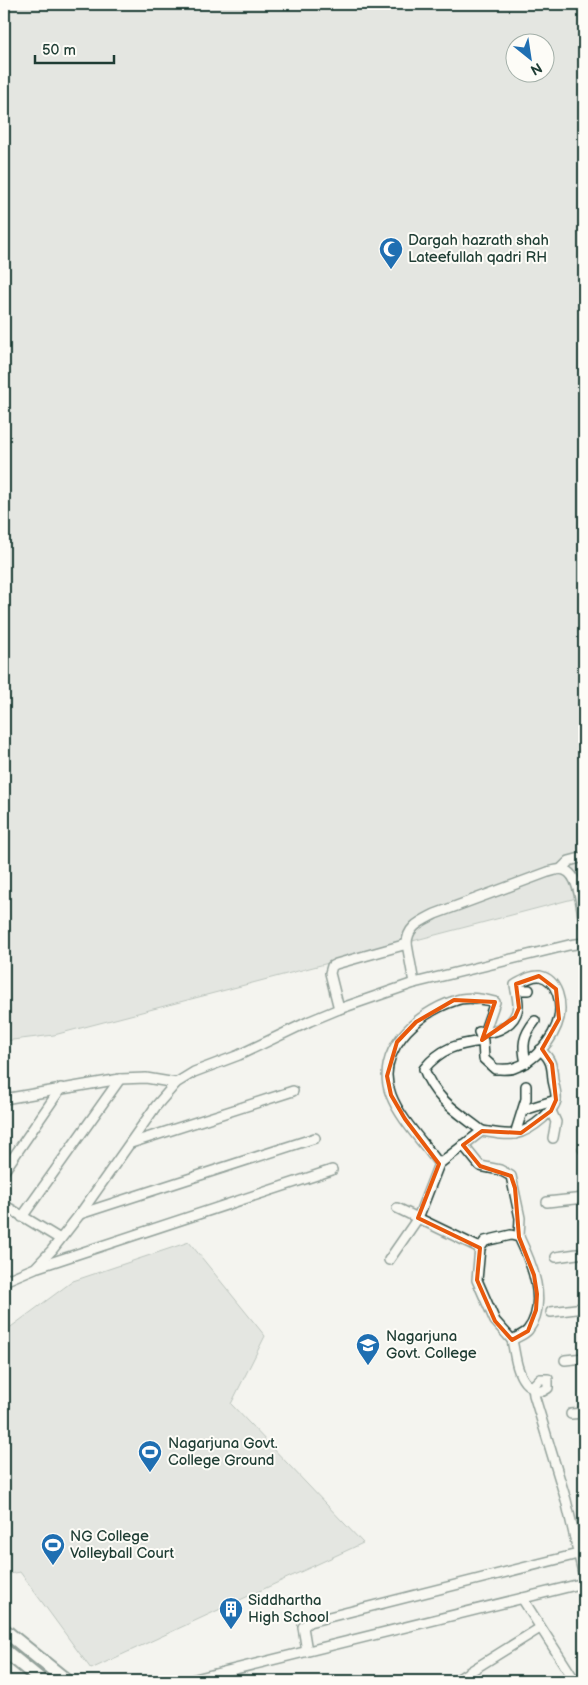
<svg xmlns="http://www.w3.org/2000/svg" width="588" height="1685" font-family="'Balsamiq Sans',sans-serif">
  <style>
    .green { fill: #d1d6d1; stroke: #788a82; fill-rule: evenodd }
    .lines { fill: none; stroke-linecap: round; stroke-linejoin: round }
    .minor-casing { stroke: #1f3d34; stroke-width: 12 }
    .secondary-casing { stroke: #1f3d34; stroke-width: 16 }
    .minor { stroke: #fdfcf7; stroke-width: 9 }
    .secondary { stroke: #fdfcf7; stroke-width: 12 }
    .marked { fill: none; stroke: #e8590c; stroke-width: 4; stroke-linejoin: round }
    .labels { text-anchor: middle; dominant-baseline: central; stroke-width: 4; stroke-linejoin: round; paint-order: stroke }
    .poi-label { font-size: 15px; fill: #1f3d34; stroke: #fdfcf7; text-anchor: start }
  </style>
  <rect width="100%" height="100%" fill="#f4f4ef"/>
  <filter id="ink" filterUnits="userSpaceOnUse"><feTurbulence type="fractalNoise" baseFrequency=".02" numOctaves="2"/><feDisplacementMap in="SourceGraphic" scale="10" xChannelSelector="R" yChannelSelector="G"/><feConvolveMatrix kernelMatrix="1 2 1 2 8 2 1 2 1" color-interpolation-filters="sRGB"/></filter>
  <g filter="url(#ink)">
    <!-- green -->
    <g class="green">
      <path d="M4 4H584V896L54 1035 4 1041ZM516 42H546V72H516Z"/>
      <polygon points="189,1242 265,1336 231,1404 363,1543 91,1669 20,1572 4,1575 4,1332 73,1281"/>
    </g>
    <g class="lines">
      <!-- minor casing -->
      <g class="minor-casing">
        <g id="minor">
          <polyline points="561,869 569,861 584,857"/>
          <path d="M407 944C407 926 422 921 435 914L548 872C553 871 559 868 564 870 580 874 582 911 584 925"/>
          <polyline points="516,990 529,990"/>
          <polyline points="339,1009 330,973 332,966 336,964 407,944 414,983"/>
          <path d="M526 1063C522 1045 523 1036 535 1021"/>
          <polyline points="4,1099 120,1079 146,1078 176,1083"/>
          <polyline points="524,1110 556,1100"/>
          <polyline points="551,1111 556,1122 553,1138"/>
          <path d="M482 1131C511 1136 520 1138 543 1118 548 1113 555 1107 556 1100 557 1094 554 1086 553 1080 552 1067 552 1059 540 1050"/>
          <polyline points="515,1134 526,1099 526,1086"/>
          <polyline points="131,1143 293,1091"/>
          <polyline points="463,1145 480,1166 500,1170 511,1176 520,1218 519,1237"/>
          <polyline points="583,1149 584,1149"/>
          <path d="M439 1164 482 1131C458 1112 435 1100 424 1069 441 1048 457 1044 483 1041L484 1059 495 1069C501 1069 508 1070 514 1068 534 1062 554 1039 559 1018 562 1003 558 980 540 976 531 975 523 981 515 985 516 991 518 999 518 1005 517 1024 496 1035 479 1032L483 1041"/>
          <polyline points="4,1171 61,1088"/>
          <polyline points="547,1202 584,1198"/>
          <polyline points="4,1205 60,1239"/>
          <polyline points="397,1208 480,1248"/>
          <polyline points="80,1214 315,1138"/>
          <polyline points="22,1217 120,1079"/>
          <path d="M511 1235 519 1237C531 1262 549 1303 528 1330 525 1334 517 1337 512 1340L495 1321 477 1280 480 1248 485 1241Z"/>
          <polyline points="556,1257 584,1253"/>
          <path d="M389 1260 418 1218 439 1164C424 1143 400 1119 391 1095 374 1053 416 1013 454 1001 466 996 483 999 495 1002L484 1033"/>
          <polyline points="38,1267 332,1170"/>
          <polyline points="4,1281 35,1268 52,1250 80,1214 156,1106 176,1083 194,1072 239,1055 310,1021 339,1009 414,983 569,945 584,943"/>
          <polyline points="551,1312 584,1308"/>
          <path d="M512 1340C515 1353 516 1371 525 1382 528 1386 534 1387 537 1391H543L548 1388V1379H540L533 1386 534 1395 566 1500 584 1577"/>
          <polyline points="565,1360 584,1358"/>
          <polyline points="571,1414 584,1413"/>
          <polyline points="522,1598 575,1681"/>
          <polyline points="307,1651 303,1627 309,1622 578,1554"/>
          <polyline points="187,1681 584,1583"/>
          <polyline points="455,1681 540,1628"/>
        </g>
      </g>
      <!-- secondary casing -->
      <g class="secondary-casing">
        <g id="secondary">
          <polyline points="4,1630 67,1681"/>
          <polyline points="4,1650 42,1681"/>
        </g>
      </g>
      <!-- minor -->
      <use href="#minor" class="minor"/>
      <!-- secondary -->
      <use href="#secondary" class="secondary"/>
    </g>
  </g>
  <!-- marked area -->
  <path d="M0 0H588V1685H0ZM539 976 556 989 559 1019 542 1049 552 1064 556 1100 551 1111 521 1133 482 1131 463 1145 480 1166 511 1176 515 1188 519 1237 534 1275 537 1294 536 1310 528 1331 512 1340 495 1321 477 1280 480 1248 418 1218 439 1164 405 1119 391 1095 387 1076 397 1042 416 1022 454 1000 495 1002 482 1040 515 1017 519 1008 516 984Z" fill="#f4f4ef" fill-opacity=".55" fill-rule="evenodd"/>
  <path class="marked" d="M539 976 556 989 559 1019 542 1049 552 1064 556 1100 551 1111 521 1133 482 1131 463 1145 480 1166 511 1176 515 1188 519 1237 534 1275 537 1294 536 1310 528 1331 512 1340 495 1321 477 1280 480 1248 418 1218 439 1164 405 1119 391 1095 387 1076 397 1042 416 1022 454 1000 495 1002 482 1040 515 1017 519 1008 516 984Z"/>
  <!-- icons -->
  <defs>
    <g id="mosque-pin" transform="scale(1.25)"><path d="M0 17L-7.5 6A9.5 9.5 0 1 1 7.5 6Z" fill="#1f6fb2" stroke="#fdfcf7"/><path d="M3.5-4.9A6 6 0 1 0 3.5 4.9A5 5 0 1 1 3.5-4.9Z" fill="#fff"/></g>
    <g id="university-pin" transform="scale(1.25)"><path d="M0 17L-7.5 6A9.5 9.5 0 1 1 7.5 6Z" fill="#1f6fb2" stroke="#fdfcf7"/><path d="M0-5L7-2L0 1L-7-2ZM-4 1L0 2.5L4 1V4Q0 6-4 4Z" fill="#fff"/></g>
    <g id="stadium-pin" transform="scale(1.25)"><path d="M0 17L-7.5 6A9.5 9.5 0 1 1 7.5 6Z" fill="#1f6fb2" stroke="#fdfcf7"/><path d="M0-5a6.5 5 0 1 0 0 10a6.5 5 0 1 0 0-10ZM-3.5-1.8h7v3.6h-7Z" fill="#fff"/></g>
    <g id="building-pin" transform="scale(1.25)"><path d="M0 17L-7.5 6A9.5 9.5 0 1 1 7.5 6Z" fill="#1f6fb2" stroke="#fdfcf7"/><path d="M-4-6H4V6H1V3H-1V6H-4ZM-2.5-4.3h1.7v1.8h-1.7ZM.8-4.3h1.7v1.8H.8ZM-2.5-1h1.7V.8h-1.7ZM.8-1h1.7V.8H.8Z" fill="#fff"/></g>
  </defs>
  <g fill-rule="evenodd">
    <use href="#mosque-pin" x="391" y="249"/>
    <use href="#university-pin" x="368" y="1345"/>
    <use href="#stadium-pin" x="150" y="1452"/>
    <use href="#stadium-pin" x="53" y="1545"/>
    <use href="#building-pin" x="231" y="1609"/>
  </g>
  <g class="labels">
    <!-- poi labels -->
    <g class="poi-label">
      <text x="408" y="240">Dargah hazrath shah<tspan x="408" dy="17">Lateefullah qadri RH</tspan></text>
      <text x="386" y="1336">Nagarjuna<tspan x="386" dy="17">Govt. College</tspan></text>
      <text x="168" y="1443">Nagarjuna Govt.<tspan x="168" dy="17">College Ground</tspan></text>
      <text x="70" y="1536">NG College<tspan x="70" dy="17">Volleyball Court</tspan></text>
      <text x="248" y="1600">Siddhartha<tspan x="248" dy="17">High School</tspan></text>
    </g>
  </g>
  <!-- margin -->
  <rect width="588" height="1685" fill="none" stroke="#fdfcf7" stroke-width="20"/>
  <rect x="10" y="10" width="568" height="1665" fill="none" stroke="#1f3d34" stroke-width="2" filter="url(#ink)"/>
  <!-- north arrow -->
  <g transform="translate(530 58) rotate(150)"><circle r="24" fill="#fdfcf7" stroke="#a4b0a9"/>
  <path d="M0-4L9 19L0 12L-9 19Z" fill="#1f6fb2"/>
  <text y="-8" font-size="14" font-weight="bold" text-anchor="middle" fill="#1f3d34">N</text>
  </g>
  <!-- scale -->
  <path d="M35 55v8h79v-8" fill="none" stroke="#1f3d34" stroke-width="2.5"/>
  <text x="42" y="55" font-size="15" fill="#1f3d34" stroke="#fdfcf7" stroke-width="4" paint-order="stroke">50 m</text>
</svg>
